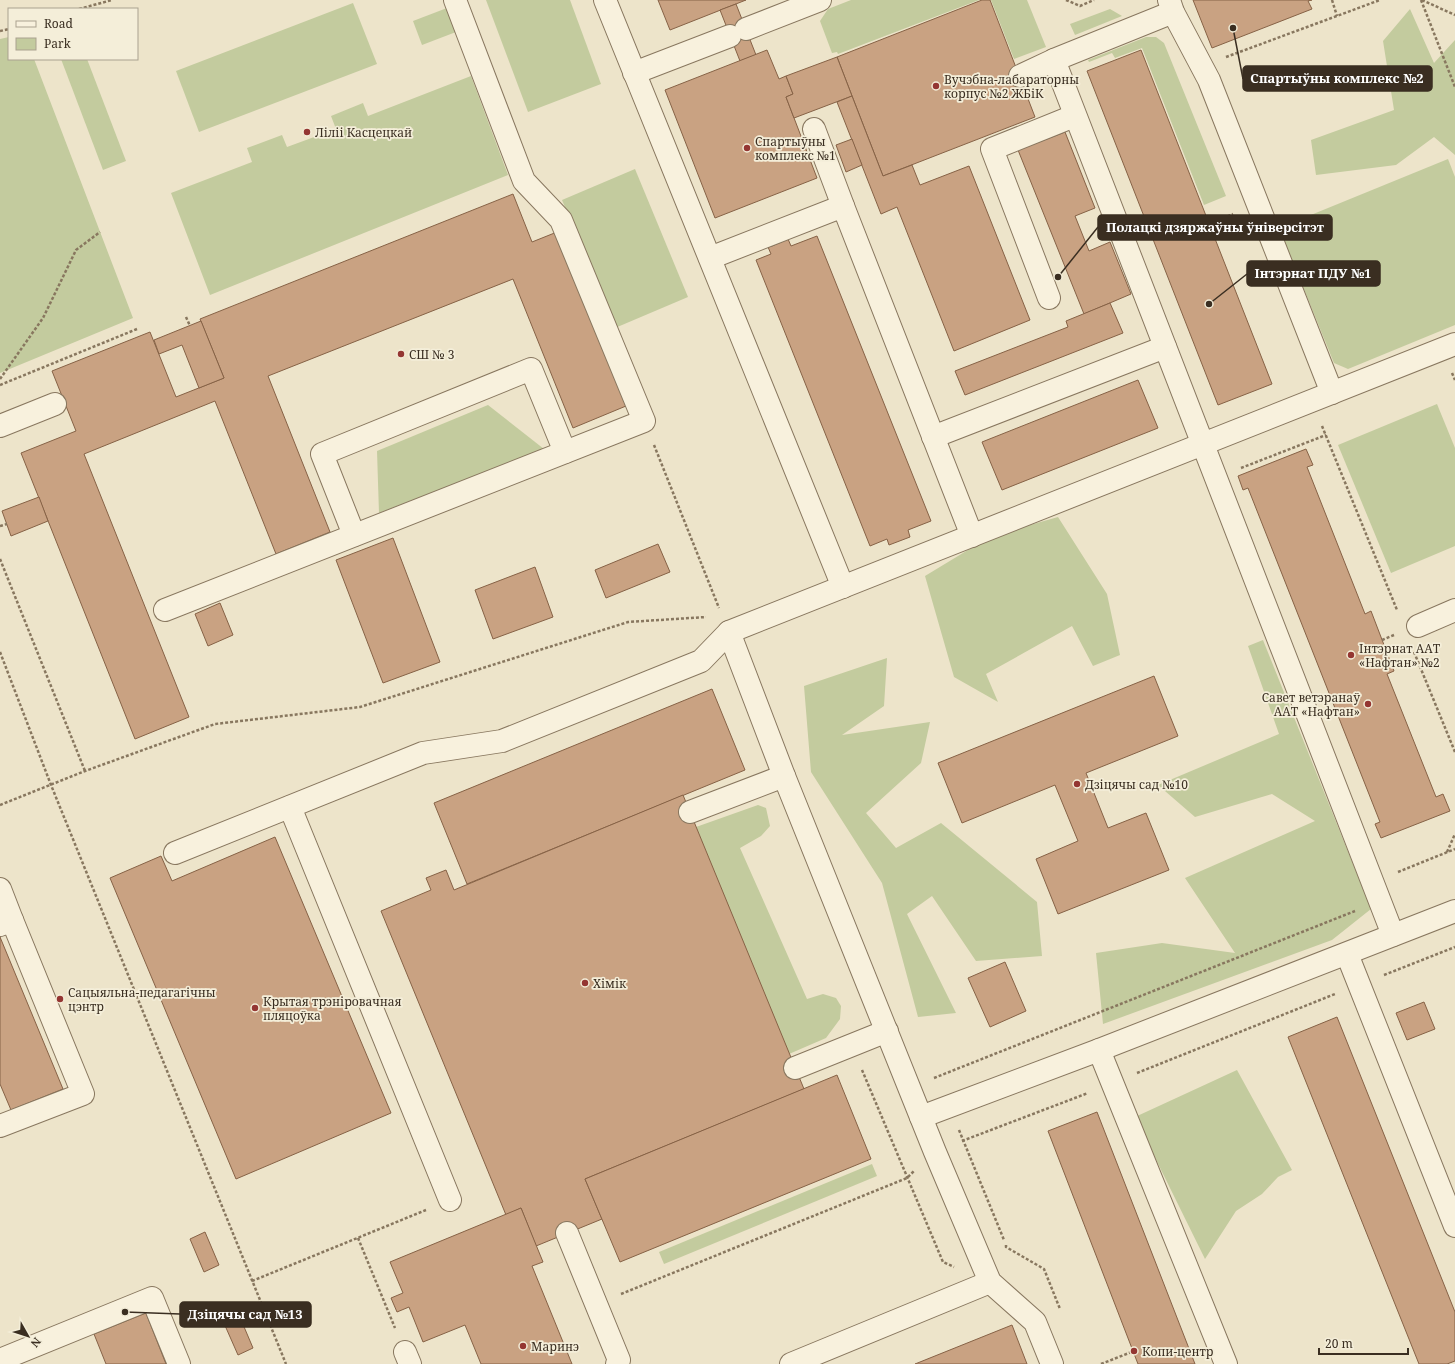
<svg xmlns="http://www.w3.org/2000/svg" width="1455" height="1364" font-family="'Noto Serif',serif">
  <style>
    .green { fill: #c3cb9e }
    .building { fill: #c9a282; stroke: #866246 }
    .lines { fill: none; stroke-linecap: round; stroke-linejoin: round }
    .minor-casing { stroke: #88775f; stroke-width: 24 }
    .path { stroke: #88775f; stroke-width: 2.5; stroke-dasharray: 3 2; stroke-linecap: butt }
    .minor { stroke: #f8f1dd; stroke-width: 22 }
    .poi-dot { fill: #943632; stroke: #f4eed9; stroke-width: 1.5 }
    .labels { text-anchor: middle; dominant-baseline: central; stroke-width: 3.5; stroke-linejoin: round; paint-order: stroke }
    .poi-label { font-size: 12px; fill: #3a2e21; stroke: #f4eed9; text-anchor: start }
    .leader { fill: none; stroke: #3a2e21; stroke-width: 1.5 }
    .callout-dot { fill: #3a2e21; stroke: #f4eed9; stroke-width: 1.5 }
    .callout { fill: #3a2e21; stroke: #3a2e21; stroke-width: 1.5 }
    .callout-label { font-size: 13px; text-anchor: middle; font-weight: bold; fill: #fff }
  </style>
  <rect width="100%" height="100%" fill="#ede4ca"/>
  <!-- green -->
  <g class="green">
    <polygon points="486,0 570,0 601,84 528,112"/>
    <polygon points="851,0 979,0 838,54 837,52 832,53 820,21 828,9"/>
    <polygon points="991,0 1027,0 1046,47 1014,59"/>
    <polygon points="353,3 377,64 199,132 176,71"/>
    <polygon points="447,8 456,32 422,45 413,21"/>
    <polygon points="1110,9 1122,16 1075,35 1070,24"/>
    <polygon points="1410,9 1434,63 1455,40 1455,155 1434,137 1396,165 1316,175 1311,140 1394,110 1383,41"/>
    <polygon points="9,37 9,59 34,59 133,318 0,373 0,39"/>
    <polygon points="1146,37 1156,37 1164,43 1226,196 1204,205 1142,48 1115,58 1112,53 1089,62 1088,60"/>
    <polygon points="61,59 87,59 126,161 103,170"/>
    <polygon points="471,76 508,175 210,295 171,193 252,162 247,148 282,135 287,147 336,129 331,116 363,103 368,116"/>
    <polygon points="1448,159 1455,177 1455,325 1348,369 1334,363 1279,228"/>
    <polygon points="635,169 688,297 615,328 562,200"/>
    <polygon points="1437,404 1455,448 1455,546 1391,573 1338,445"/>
    <polygon points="488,405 544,449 379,513 377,451"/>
    <polygon points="1058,517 1107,594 1120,655 1093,666 1072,626 986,674 998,702 954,677 925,576 991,536"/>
    <polygon points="1263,640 1371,909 1332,940 1103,1024 1096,953 1162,943 1235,953 1185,878 1315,821 1272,794 1195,817 1158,785 1279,734 1248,646"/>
    <polygon points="887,658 884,706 842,735 930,722 921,763 866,813 896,848 941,823 1037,902 1042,956 976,961 932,896 907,914 956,1013 918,1017 882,883 811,772 804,686"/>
    <polygon points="758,805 766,808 770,826 761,836 740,848 807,999 823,994 836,998 841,1006 840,1019 826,1038 789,1054 696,827"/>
    <polygon points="1237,1070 1292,1170 1278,1177 1262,1194 1236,1211 1205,1259 1135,1117"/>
    <polygon points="872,1164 877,1176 664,1264 659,1252"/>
  </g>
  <!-- building -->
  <g class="building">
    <polygon points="658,0 746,0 670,30"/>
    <polygon points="982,0 990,0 1035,117 883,176 837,57"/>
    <polygon points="1193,0 1312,0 1308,1 1312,9 1212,48"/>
    <polygon points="736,4 756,55 740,61 720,10"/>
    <polygon points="767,50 779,79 786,76 793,94 786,97 817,178 715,218 665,90"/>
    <polygon points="1141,50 1272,384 1218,405 1087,71"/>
    <polygon points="837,57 852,96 794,118 786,97 793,94 786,76"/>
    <polygon points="852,96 883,176 912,165 920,185 969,166 1030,320 954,351 897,207 881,214 837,102"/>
    <polygon points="1065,132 1095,208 1075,216 1089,251 1110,242 1131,294 1084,314 1018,150"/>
    <polygon points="852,139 862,165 846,172 836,145"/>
    <polygon points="513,194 532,242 557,232 626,406 573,428 513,279 268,376 330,532 276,554 215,401 84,454 189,717 135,739 21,453 76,431 52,371 150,332 176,397 224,378 200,319"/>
    <polygon points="817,236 931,521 908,530 910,537 889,545 887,539 870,546 756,260 771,254 768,247 772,246 788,239 791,246"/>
    <polygon points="1110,303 1123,333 965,395 955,371 1068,327 1066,321"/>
    <polygon points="201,321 224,378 199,388 182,345 159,354 154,340"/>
    <polygon points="1138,380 1158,428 1002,490 982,442"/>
    <polygon points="1306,449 1313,465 1307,467 1365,614 1371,611 1394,671 1387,674 1436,797 1443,794 1450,811 1381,838 1375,824 1380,822 1248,488 1243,490 1238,476"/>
    <polygon points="39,497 48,521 11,536 2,511"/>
    <polygon points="393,538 440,662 383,683 336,560"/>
    <polygon points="658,544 670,572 606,598 595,570"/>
    <polygon points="535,567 553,617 493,639 475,590"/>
    <polygon points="220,603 233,635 208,646 195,614"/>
    <polygon points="1154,676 1178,736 1086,773 1108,828 1146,813 1169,870 1058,914 1036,859 1078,841 1055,785 962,823 938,763"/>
    <polygon points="712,689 745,770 467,884 434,803"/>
    <polygon points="683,795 804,1089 585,1179 602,1219 536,1246 521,1208 506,1215 381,911 431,890 426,878 446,870 454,890"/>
    <polygon points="275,837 391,1113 236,1179 110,878 161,856 172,881"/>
    <polygon points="0,937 63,1089 11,1110 0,1084"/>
    <polygon points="1005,962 1026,1011 990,1027 968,978"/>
    <polygon points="1424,1002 1435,1029 1407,1040 1396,1013"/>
    <polygon points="1337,1017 1455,1312 1455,1361 1447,1364 1419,1364 1288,1037"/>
    <polygon points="837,1075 871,1159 620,1262 585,1179"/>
    <polygon points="1097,1112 1195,1364 1138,1364 1048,1131"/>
    <polygon points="521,1208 543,1262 532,1266 572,1364 481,1364 465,1325 423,1342 409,1307 397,1312 391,1298 403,1293 390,1262"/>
    <polygon points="205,1232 219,1265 204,1272 190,1239"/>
    <polygon points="146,1313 166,1364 106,1364 94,1334"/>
    <polygon points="239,1315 253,1348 238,1355 223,1321"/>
    <polygon points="1012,1325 1027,1364 915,1364"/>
  </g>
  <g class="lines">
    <!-- minor casing -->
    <g class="minor-casing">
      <g id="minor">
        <polyline points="605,0 843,587"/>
        <polyline points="1169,0 1173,12 1209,80 1332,393"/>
        <polyline points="1173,12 1054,60 1393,935"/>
        <polyline points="746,29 820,0"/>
        <polyline points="634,73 730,36"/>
        <polyline points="1020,76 1054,60"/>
        <polyline points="814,129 843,206"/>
        <polyline points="710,258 843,206 972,536"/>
        <polyline points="1049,298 992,149 1074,116"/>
        <polyline points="0,426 55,404"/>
        <polyline points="933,437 1165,347"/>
        <polyline points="354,535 322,454 531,369 565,452"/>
        <polyline points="165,610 644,421 561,220 524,181 455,0"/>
        <polyline points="1418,626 1455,610"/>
        <polyline points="729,632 784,776 935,1152 990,1282 1035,1322 1052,1364"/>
        <polyline points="290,807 450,1200"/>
        <polyline points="690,812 784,776"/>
        <polyline points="175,853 423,753 502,741 701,661 729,632 1455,344"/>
        <polyline points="0,889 12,920"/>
        <polyline points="0,925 12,920 83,1094 0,1126"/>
        <polyline points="1347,954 1455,1226"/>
        <polyline points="1099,1050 1226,1364"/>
        <polyline points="795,1068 887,1031"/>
        <polyline points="921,1117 1099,1050 1455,911"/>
        <polyline points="567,1233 619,1360 617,1364"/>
        <polyline points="405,1352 410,1364"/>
        <polyline points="0,1360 152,1298 179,1364"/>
        <polyline points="791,1364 990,1282"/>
      </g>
    </g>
    <!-- path -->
    <g class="path">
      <polyline points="1066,0 1080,6 1094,0"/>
      <polyline points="1332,0 1337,16"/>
      <polyline points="1421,0 1455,87"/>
      <polyline points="1422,0 1455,15"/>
      <polyline points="79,9 112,0"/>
      <polyline points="0,31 9,29"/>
      <polyline points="1226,57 1380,0"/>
      <polyline points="1209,224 1233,214"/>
      <polyline points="186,317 190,326"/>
      <polyline points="1452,373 1455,380"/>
      <polyline points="0,379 43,318 76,250 100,232"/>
      <polyline points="0,385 137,329"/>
      <polyline points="1322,426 1397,610"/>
      <polyline points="654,445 719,608"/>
      <polyline points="1241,468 1326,435"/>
      <polyline points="0,526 7,524"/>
      <polyline points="0,559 85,771"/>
      <polyline points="1382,640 1394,635"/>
      <polyline points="0,652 51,785 286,1364"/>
      <polyline points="1414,652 1455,752"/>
      <polyline points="0,805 85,771 215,724 360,707 628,622 706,617"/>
      <polyline points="1447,852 1455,834"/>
      <polyline points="1398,872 1455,849"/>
      <polyline points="1384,975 1455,947"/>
      <polyline points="862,1070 943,1262 954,1267"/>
      <polyline points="1137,1073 1335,994"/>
      <polyline points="934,1078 1355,911"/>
      <polyline points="959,1130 1004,1240"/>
      <polyline points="962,1141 1088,1093"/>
      <polyline points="358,1238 395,1328"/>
      <polyline points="1006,1245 1006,1247 1044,1269 1060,1309"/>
      <polyline points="252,1281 426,1210"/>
      <polyline points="621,1294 907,1178 914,1171"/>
      <polyline points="1101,1364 1134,1351"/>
    </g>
    <!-- minor -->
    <use href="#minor" class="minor"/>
  </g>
  <!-- markers -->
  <g class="poi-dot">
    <circle cx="936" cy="86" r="4"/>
    <circle cx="307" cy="132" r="4"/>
    <circle cx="747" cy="148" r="4"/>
    <circle cx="401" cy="354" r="4"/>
    <circle cx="1351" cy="655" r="4"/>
    <circle cx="1368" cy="704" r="4"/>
    <circle cx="1077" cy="784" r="4"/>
    <circle cx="585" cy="983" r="4"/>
    <circle cx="60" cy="999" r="4"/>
    <circle cx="255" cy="1008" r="4"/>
    <circle cx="523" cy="1346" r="4"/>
    <circle cx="1134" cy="1351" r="4"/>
  </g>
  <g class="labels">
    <!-- poi labels -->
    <g class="poi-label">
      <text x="944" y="79">Вучэбна-лабараторны<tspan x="944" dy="14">корпус №2 ЖБіК</tspan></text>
      <text x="315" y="132">Ліліі Касцецкай</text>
      <text x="755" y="141">Спартыўны<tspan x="755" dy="14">комплекс №1</tspan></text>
      <text x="409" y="354">СШ № 3</text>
      <text x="1359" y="648">Інтэрнат ААТ<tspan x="1359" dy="14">«Нафтан» №2</tspan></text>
      <text x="1360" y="697" text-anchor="end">Савет ветэранаў<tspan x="1360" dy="14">ААТ «Нафтан»</tspan></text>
      <text x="1085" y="784">Дзіцячы сад №10</text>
      <text x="593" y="983">Хімік</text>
      <text x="68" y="992">Сацыяльна-педагагічны<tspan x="68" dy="14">цэнтр</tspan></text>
      <text x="263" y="1001">Крытая трэніровачная<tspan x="263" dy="14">пляцоўка</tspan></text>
      <text x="531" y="1346">Маринэ</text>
      <text x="1142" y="1351">Копи-центр</text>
    </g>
  </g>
  <!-- callouts -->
  <path class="leader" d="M1233 28L1243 79M1058 277L1098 227M1209 304L1247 274M125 1312L180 1314"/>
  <g class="callout-dot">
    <circle cx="1233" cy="28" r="4"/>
    <circle cx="1058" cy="277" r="4"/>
    <circle cx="1209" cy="304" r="4"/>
    <circle cx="125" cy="1312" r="4"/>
  </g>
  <g class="callout">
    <rect x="1243" y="66" width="189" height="25" rx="4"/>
    <rect x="1098" y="215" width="234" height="25" rx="4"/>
    <rect x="1247" y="261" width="133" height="25" rx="4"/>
    <rect x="180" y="1302" width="131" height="25" rx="4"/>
  </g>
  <g class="callout-label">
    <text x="1337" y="83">Спартыўны комплекс №2</text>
    <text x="1215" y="232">Полацкі дзяржаўны ўніверсітэт</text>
    <text x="1313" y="278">Інтэрнат ПДУ №1</text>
    <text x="245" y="1319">Дзіцячы сад №13</text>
  </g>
  <!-- legend -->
  <rect x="8" y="8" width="130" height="52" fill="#f4eed9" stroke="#aaa18f"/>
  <rect x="16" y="21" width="20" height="6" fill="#f8f1dd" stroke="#aaa18f"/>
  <text x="44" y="28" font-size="12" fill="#3a2e21">Road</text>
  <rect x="16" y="38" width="20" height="12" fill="#c3cb9e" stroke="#aaa18f"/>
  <text x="44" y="48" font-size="12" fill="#3a2e21">Park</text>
  <!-- north arrow -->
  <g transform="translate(28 1336) rotate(129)" stroke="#f4eed9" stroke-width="3" paint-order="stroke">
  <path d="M0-3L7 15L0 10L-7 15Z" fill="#3a2e21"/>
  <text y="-6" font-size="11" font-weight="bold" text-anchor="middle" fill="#3a2e21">N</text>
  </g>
  <!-- scale -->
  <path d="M1319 1348v6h89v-6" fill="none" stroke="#3a2e21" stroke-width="2"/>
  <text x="1325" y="1348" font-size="12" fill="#3a2e21" stroke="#f4eed9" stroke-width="3" paint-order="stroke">20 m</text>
</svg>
